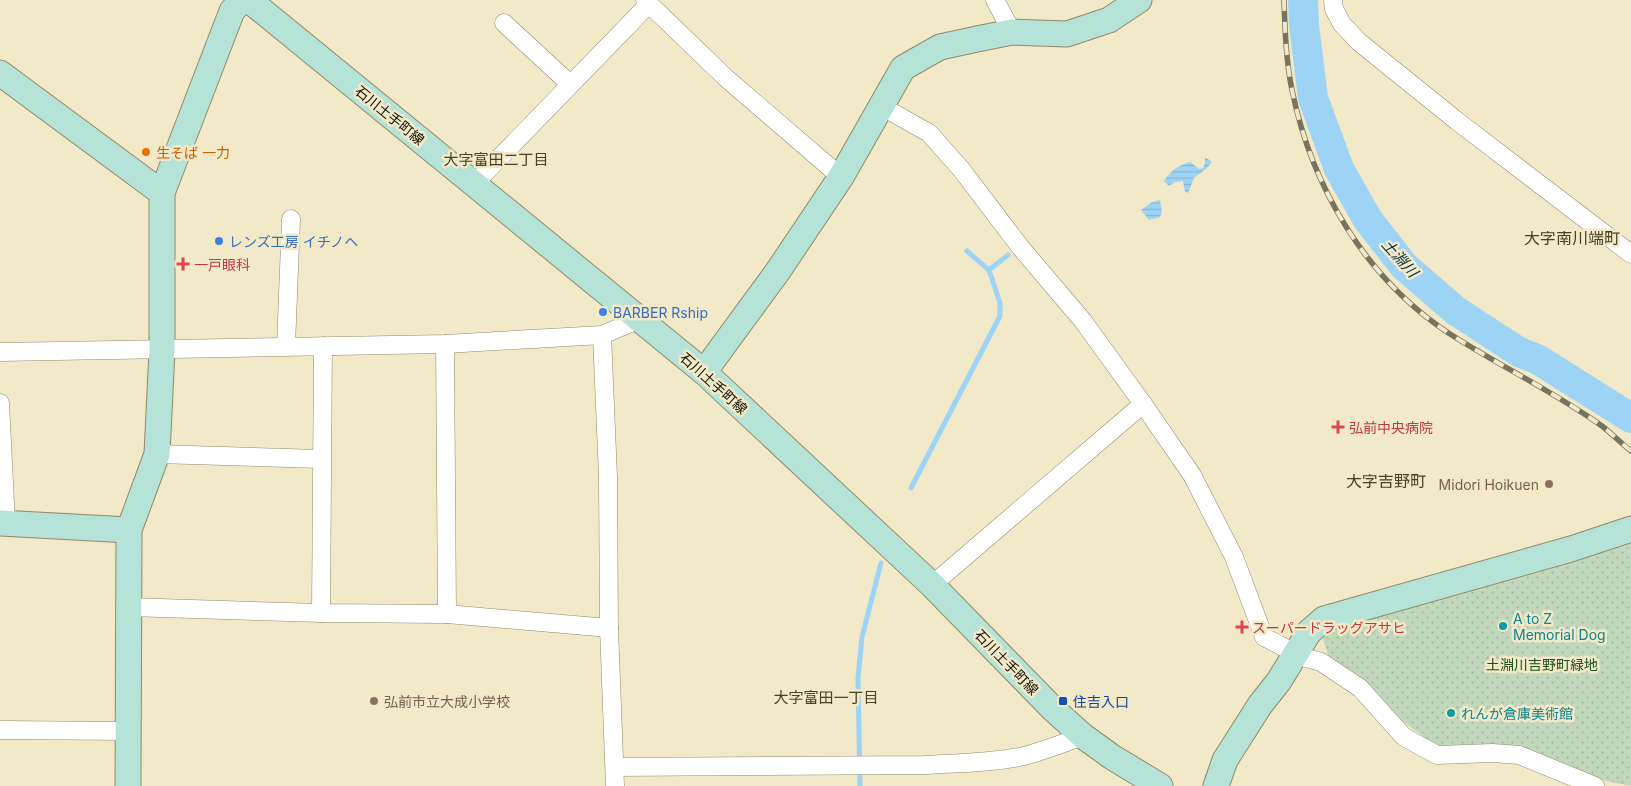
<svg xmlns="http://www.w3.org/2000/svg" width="1631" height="786" font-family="Inter,'Noto Sans JP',sans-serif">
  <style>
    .park { fill: url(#park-dots) }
    .water { fill: url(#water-rules) }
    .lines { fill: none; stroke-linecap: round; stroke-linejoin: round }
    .stream { stroke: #9dd4f5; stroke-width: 5 }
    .river { stroke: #9dd4f5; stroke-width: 30 }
    .street-casing { stroke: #90896a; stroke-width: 19 }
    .secondary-casing { stroke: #90896a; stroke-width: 27 }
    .street { stroke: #fff; stroke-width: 18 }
    .secondary { stroke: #b5e3d7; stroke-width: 25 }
    .rail-casing { stroke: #78735e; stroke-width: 5.5 }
    .rail { stroke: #f1e9c7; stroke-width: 4; stroke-dasharray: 11; stroke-linecap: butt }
    .food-dot { fill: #e8710a; stroke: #f1e9c7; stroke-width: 2 }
    .shop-dot { fill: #3f7fe0; stroke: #f1e9c7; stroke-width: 2 }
    .health-dot { fill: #e0444e; stroke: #f1e9c7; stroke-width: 2 }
    .education-dot { fill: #8d6e63; stroke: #f1e9c7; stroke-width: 2 }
    .culture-dot { fill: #0f9aa8; stroke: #f1e9c7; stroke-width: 2 }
    .transit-dot { fill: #1a4fb4; stroke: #f1e9c7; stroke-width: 2 }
    .labels { text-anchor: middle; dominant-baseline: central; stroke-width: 5; stroke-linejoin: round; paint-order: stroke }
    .street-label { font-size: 14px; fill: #0f0c03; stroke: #f1e9c7 }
    .food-label { font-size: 14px; fill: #c56008; stroke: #f1e9c7; text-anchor: start }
    .shop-label { font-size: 14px; fill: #366cbe; stroke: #f1e9c7; text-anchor: start }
    .health-label { font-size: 14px; fill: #be3a42; stroke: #f1e9c7; text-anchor: start }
    .education-label { font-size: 14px; fill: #785e54; stroke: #f1e9c7; text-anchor: end }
    .culture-label { font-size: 14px; fill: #0d838f; stroke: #f1e9c7; text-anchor: start }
    .park-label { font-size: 14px; fill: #1c4e15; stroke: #f1e9c7 }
    .transit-label { font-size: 14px; fill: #164399; stroke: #f1e9c7; text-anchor: start }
    .neighbourhood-label { font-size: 15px; fill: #474023; stroke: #f1e9c7 }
    .water-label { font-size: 15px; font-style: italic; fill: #002e44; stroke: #f1e9c7 }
    .quarter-label { font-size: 16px; fill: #474023; stroke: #f1e9c7 }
  </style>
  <defs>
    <pattern id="park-dots" width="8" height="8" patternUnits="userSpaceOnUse" patternTransform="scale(1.25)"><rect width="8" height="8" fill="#c1d8bd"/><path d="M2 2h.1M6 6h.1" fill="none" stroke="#a5b8a1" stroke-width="1.8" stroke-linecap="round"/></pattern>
    <pattern id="water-rules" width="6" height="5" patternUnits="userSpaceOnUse" patternTransform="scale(1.25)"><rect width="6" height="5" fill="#9dd4f5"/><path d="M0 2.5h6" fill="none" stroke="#86b5d0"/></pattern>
  </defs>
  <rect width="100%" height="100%" fill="#f1e9c7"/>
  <!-- park -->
  <polygon class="park" points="1631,541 1631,786 1434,745 1383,706 1329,658 1323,639 1326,630 1575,562"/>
  <!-- water -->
  <g class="water">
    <path d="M1205 157 1212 162 1207 168 1194 178 1188 193 1185 192 1183 181 1175 182 1169 186 1164 181C1171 170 1178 166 1190 162L1199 169 1203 168 1205 163Z"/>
    <polygon points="1160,200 1162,212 1160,217 1149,220 1141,210 1152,202"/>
  </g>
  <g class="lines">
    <!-- stream -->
    <g class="stream">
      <polyline points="989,270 1008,255"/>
      <polyline points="911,488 1000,316 1000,303 989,270 967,251"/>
      <polyline points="860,786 858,678 862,637 881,563"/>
    </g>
    <!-- river -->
    <polyline class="river" points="1303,0 1304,25 1313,98 1339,169 1368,220 1404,266 1456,311 1519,352 1537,359 1631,418"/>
    <!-- street casing -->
    <g class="street-casing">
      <g id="street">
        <polyline points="645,0 726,78 841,177"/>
        <polyline points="995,0 1012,32"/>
        <polyline points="1333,0 1334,9 1342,24 1359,42 1457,121 1631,254"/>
        <polyline points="504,23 570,84"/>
        <polyline points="881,106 929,133 961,169 1021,248 1083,321 1143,404 1192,475 1234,557 1264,637 1303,657 1321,662 1360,688 1404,737 1437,755 1493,753 1519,755 1595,786"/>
        <polyline points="474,184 649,4"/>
        <polyline points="602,335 608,477 609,628 615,786"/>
        <polyline points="445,344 447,614"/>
        <polyline points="286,346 291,219"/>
        <polyline points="0,352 445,344 602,335 640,319"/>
        <polyline points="0,403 6,523"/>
        <polyline points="157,454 321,459"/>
        <polyline points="932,585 1143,404"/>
        <polyline points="128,607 321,613 447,614 609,628"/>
        <polyline points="321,613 323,346"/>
        <polyline points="0,730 128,731"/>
        <path d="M615 767 926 765C958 763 992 763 1024 756 1044 751 1064 743 1083 736"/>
      </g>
    </g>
    <!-- secondary casing -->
    <g class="secondary-casing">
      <g id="secondary">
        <polyline points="249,0 704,372 932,585 1054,710 1083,736 1112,757 1160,786"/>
        <polyline points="0,73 162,193"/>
        <polyline points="704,372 778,271 841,177 903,68 940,47 977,39 1012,32 1067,34 1109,20 1139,0"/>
        <polyline points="0,523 129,530"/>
        <polyline points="128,786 129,530 157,454 162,350 162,193 232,11 242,0"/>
        <polyline points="1216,786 1225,760 1260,705 1279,681 1309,632 1324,619 1571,549 1631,529"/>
      </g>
    </g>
    <!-- street -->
    <use href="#street" class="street"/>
    <!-- secondary -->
    <use href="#secondary" class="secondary"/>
    <!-- rail casing -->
    <g class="rail-casing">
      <path id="rail" d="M1284 0C1285 30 1286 61 1292 90 1312 188 1366 279 1450 334 1500 366 1554 392 1602 426 1612 434 1621 443 1631 451"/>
    </g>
    <!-- rail -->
    <use href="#rail" class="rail"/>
  </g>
  <!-- markers -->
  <circle class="food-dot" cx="146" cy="152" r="5"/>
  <g class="shop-dot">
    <circle cx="219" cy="241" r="5"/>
    <circle cx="603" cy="312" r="5"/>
  </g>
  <g class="health-dot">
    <path d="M180.5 256.5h5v5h5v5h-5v5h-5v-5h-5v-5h5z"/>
    <path d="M1335.5 419.5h5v5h5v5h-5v5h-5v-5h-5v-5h5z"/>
    <path d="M1239.5 619.5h5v5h5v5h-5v5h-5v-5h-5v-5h5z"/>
  </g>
  <g class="education-dot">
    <circle cx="1549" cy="484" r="5"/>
    <circle cx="374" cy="701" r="5"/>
  </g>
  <g class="culture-dot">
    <circle cx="1503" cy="626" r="5"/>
    <circle cx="1451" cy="713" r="5"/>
  </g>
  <rect class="transit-dot" x="1058" y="696" width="10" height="10" rx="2.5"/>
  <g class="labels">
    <!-- street labels -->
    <g class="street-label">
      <text transform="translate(390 115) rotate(39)">石川土手町線</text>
      <text transform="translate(714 383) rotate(42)">石川土手町線</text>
      <text transform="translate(1007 662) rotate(46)">石川土手町線</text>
    </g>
    <!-- food labels -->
    <g class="food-label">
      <text x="156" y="152">生そば 一力</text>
    </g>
    <!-- shop labels -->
    <g class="shop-label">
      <text x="229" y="241">レンズ工房 イチノヘ</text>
      <text x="613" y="312">BARBER Rship</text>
    </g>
    <!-- health labels -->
    <g class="health-label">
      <text x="194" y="264">一戸眼科</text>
      <text x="1349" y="427">弘前中央病院</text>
      <text x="1252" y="627">スーパードラッグアサヒ</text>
    </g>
    <!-- education labels -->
    <g class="education-label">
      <text x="1539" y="484">Midori Hoikuen</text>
      <text x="384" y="701" text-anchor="start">弘前市立大成小学校</text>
    </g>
    <!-- culture labels -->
    <g class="culture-label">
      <text x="1513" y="618">A to Z<tspan x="1513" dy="16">Memorial Dog</tspan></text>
      <text x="1461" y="713">れんが倉庫美術館</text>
    </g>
    <!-- park labels -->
    <g class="park-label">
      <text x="1542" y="664">土淵川吉野町緑地</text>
    </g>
    <!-- transit labels -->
    <g class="transit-label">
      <text x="1073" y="701">住吉入口</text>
    </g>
    <!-- neighbourhood labels -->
    <g class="neighbourhood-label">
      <text x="496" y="159">大字富田二丁目</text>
      <text x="826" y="697">大字富田一丁目</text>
    </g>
    <!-- water labels -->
    <g class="water-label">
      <text transform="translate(1400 258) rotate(48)">土淵川</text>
    </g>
    <!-- quarter labels -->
    <g class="quarter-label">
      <text x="1572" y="238">大字南川端町</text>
      <text x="1386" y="481">大字吉野町</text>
    </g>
  </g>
</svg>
